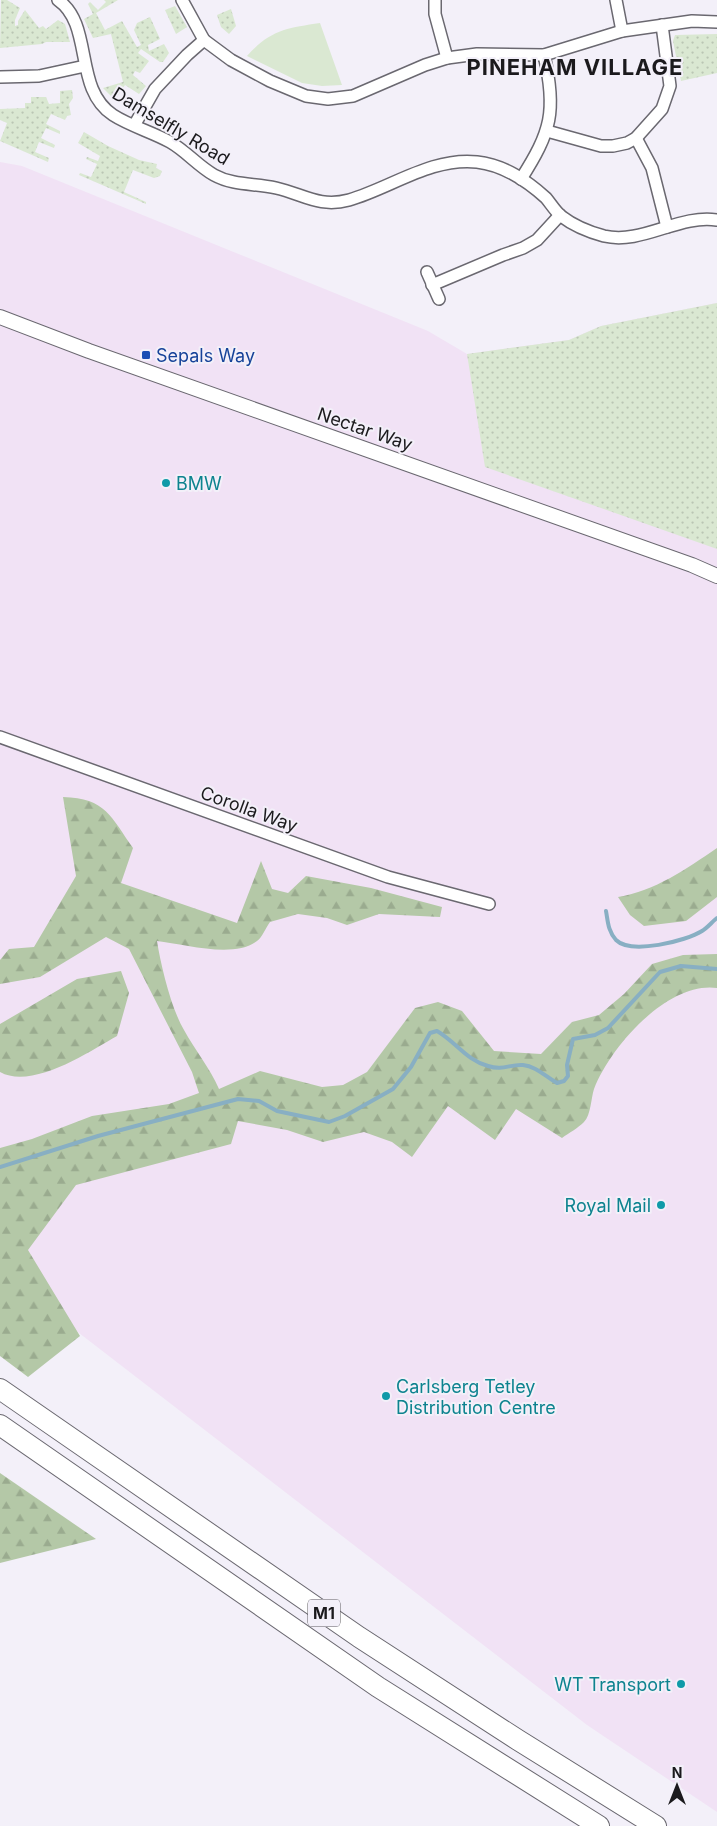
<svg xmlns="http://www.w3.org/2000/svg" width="717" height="1826" font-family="Inter,sans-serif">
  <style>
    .industrial { fill: #f1e2f5 }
    .grass { fill: url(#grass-dots) }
    .forest { fill: url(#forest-firs) }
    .park { fill: #dae8d2 }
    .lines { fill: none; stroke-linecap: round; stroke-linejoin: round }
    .stream { stroke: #88afc3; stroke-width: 4 }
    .minor-casing { stroke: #6a6870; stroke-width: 14 }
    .tertiary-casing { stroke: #6a6870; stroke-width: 16 }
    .motorway-casing { stroke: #6a6870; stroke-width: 22 }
    .minor { stroke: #fff; stroke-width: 11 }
    .tertiary { stroke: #fff; stroke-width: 14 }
    .motorway { stroke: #fff; stroke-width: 20 }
    .transit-dot { fill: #1a4fb4; stroke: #f3f0f9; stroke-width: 2 }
    .culture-dot { fill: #0f9aa8; stroke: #f3f0f9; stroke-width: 2 }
    .labels { text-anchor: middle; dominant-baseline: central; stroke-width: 4; stroke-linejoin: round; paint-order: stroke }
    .shield { fill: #f3f0f9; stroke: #5c5a5f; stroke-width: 1 }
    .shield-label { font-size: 16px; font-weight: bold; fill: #1b1a1d }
    .street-label { font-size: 18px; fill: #1b1a1d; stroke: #f3f0f9 }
    .transit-label { font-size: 18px; fill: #164399; stroke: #f3f0f9; text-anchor: start }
    .culture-label { font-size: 18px; fill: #0d838f; stroke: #f3f0f9; text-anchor: start }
    .district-label { font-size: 22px; font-weight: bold; letter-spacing: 1px; fill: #1b1a1d; stroke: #f3f0f9 }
  </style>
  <defs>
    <pattern id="grass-dots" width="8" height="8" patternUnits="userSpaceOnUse" patternTransform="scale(1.25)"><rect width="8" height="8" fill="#dae8d2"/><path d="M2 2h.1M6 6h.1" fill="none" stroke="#bac6b4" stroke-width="1.8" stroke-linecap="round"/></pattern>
    <pattern id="forest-firs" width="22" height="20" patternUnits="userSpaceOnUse" patternTransform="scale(1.25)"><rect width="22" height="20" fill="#b4c8a7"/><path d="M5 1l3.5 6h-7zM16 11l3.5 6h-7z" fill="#9aab8f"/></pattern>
  </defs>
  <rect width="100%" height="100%" fill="#f3f0f9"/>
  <!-- industrial -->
  <polygon class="industrial" points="0,162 22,166 428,331 467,354 569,340 601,326 717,303 717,1812 587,1725 0,1272"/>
  <!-- grass -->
  <g class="grass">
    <polygon points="1,0 7,0 20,8 15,20 15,26 18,25 18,21 25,10 39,28 43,26 46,29 58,20 65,24 70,42 46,42 42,44 0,48"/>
    <polygon points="104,0 118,0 96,13 105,30 122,21 137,47 141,45 134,30 137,23 150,17 160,39 148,45 149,51 164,44 169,53 163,62 160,62 141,49 138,53 149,61 140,73 135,71 133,75 146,86 139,94 125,85 115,100 103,88 123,82 111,34 93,38 84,19 93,14 88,4 90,2 98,10 106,2"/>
    <polygon points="175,6 187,27 176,34 165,10"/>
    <polygon points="231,9 236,26 229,34 221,27 217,15"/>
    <polygon points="717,34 717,73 681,81 673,41 675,35"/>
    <polygon points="72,90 73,98 69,104 71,115 67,116 65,120 51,114 46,124 60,131 60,134 46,128 41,138 55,145 54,148 39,142 35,152 49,158 48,162 0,141 7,123 0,120 0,109 25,108 25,103 31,103 31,97 46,97 49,104 60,103 60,91"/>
    <polygon points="84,132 108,146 139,160 157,164 156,168 162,171 160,176 154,178 133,170 124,192 146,202 146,204 79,175 80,173 91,177 97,164 86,159 87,157 98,161 100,156 78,143"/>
    <polygon points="717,303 717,549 485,467 467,354 569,340 601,326"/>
  </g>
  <!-- forest -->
  <g class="forest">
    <path d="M63 797C106 798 111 817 133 848L121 883 237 923 261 861 272 889 288 893 306 876 371 888 442 907 440 917 379 914 347 925 327 918 298 914 270 922C266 927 262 938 257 941 234 959 184 944 157 941 161 966 171 1008 184 1030 195 1050 210 1068 219 1089L260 1071 322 1087 343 1085 367 1072 415 1008 438 1002 462 1011 494 1051 541 1054 572 1022 599 1015 624 994 652 964 683 955 717 954V988C668 981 610 1047 594 1089 591 1098 591 1115 584 1122 578 1128 569 1133 562 1138L516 1109 495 1140 448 1106 412 1157 392 1142 364 1132 323 1142 287 1130 238 1121 231 1144 76 1185 28 1250 80 1336 28 1377 0 1356V1148L32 1139 92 1116 169 1104 199 1093 192 1072 129 949 106 937 40 977 0 984V960L9 949 34 947 76 876Z"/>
    <path d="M717 848V897L686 921 644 926 630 915 618 897C655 891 686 869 717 848Z"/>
    <path d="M121 971 129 993 117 1036C89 1052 32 1090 0 1072V1024L77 979Z"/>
    <polygon points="0,1473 96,1539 0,1563"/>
  </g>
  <!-- park -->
  <path class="park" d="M320 23 342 85 322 86 302 83 247 56C270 30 287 28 320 23Z"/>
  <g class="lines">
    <!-- stream -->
    <g class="stream">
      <path d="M606 911C608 922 608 931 616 940 631 955 686 941 702 931 707 928 712 922 717 918"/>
      <path d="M0 1167 98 1136 238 1099 259 1101 277 1111 329 1122 345 1116 393 1089 411 1067 430 1033 437 1031C456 1042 466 1060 488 1066 503 1071 510 1064 523 1065 536 1066 546 1077 557 1083L564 1081 568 1076 567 1065 573 1039 595 1035 608 1028 660 972 681 966 717 969"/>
    </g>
    <!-- minor casing -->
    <g class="minor-casing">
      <g id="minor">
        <path d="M58 0C94 25 73 89 113 115 130 126 152 132 170 142 186 151 198 166 214 175 234 186 255 183 276 188 303 194 319 208 349 200 391 188 431 157 477 162 504 165 526 180 546 198 551 204 555 211 561 216 574 226 589 232 604 236 642 245 679 214 717 220"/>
        <polyline points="182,0 204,40 231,60 270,81 306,96 328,99 353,96 425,65 447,58 477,54 544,55 622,31 692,21 717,22"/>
        <polyline points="435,0 435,14 447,58"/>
        <polyline points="616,0 622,31"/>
        <polyline points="0,77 39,76 85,66"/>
        <polyline points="135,124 155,89 187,55 204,40"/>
        <polyline points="547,131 601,146 613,146 627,143 636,138 662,109 670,86 662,25"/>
        <polyline points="636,138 652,168 667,227"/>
        <path d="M521 179C551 132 557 111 544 55"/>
        <polyline points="427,272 439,299"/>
        <polyline points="432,285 503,255 523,248 537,240 560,215"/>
        <polyline points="0,737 388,877 489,904"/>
      </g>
    </g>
    <!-- tertiary casing -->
    <g class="tertiary-casing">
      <polyline id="tertiary" points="0,317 89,351 692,565 717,576"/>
    </g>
    <!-- motorway casing -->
    <g class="motorway-casing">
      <g id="motorway">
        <polyline points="0,1389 359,1637 518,1740 656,1826"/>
        <polyline points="0,1425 378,1687 599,1826"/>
      </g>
    </g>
    <!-- minor -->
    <use href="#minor" class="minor"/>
    <!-- tertiary -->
    <use href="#tertiary" class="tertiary"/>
    <!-- motorway -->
    <use href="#motorway" class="motorway"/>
  </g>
  <!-- markers -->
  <rect class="transit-dot" x="141" y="350" width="10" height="10" rx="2.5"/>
  <g class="culture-dot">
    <circle cx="166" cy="483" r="5"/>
    <circle cx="661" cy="1205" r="5"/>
    <circle cx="386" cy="1396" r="5"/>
    <circle cx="681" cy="1684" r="5"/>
  </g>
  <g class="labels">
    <!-- shield labels -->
    <rect class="shield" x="308" y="1599.5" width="32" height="27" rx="4"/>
    <g class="shield-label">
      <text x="324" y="1613">M1</text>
    </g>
    <!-- street labels -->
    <g class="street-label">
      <text transform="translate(171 126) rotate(31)">Damselfly Road</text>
      <text transform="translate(365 429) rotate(19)">Nectar Way</text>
      <text transform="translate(249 809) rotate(20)">Corolla Way</text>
    </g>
    <!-- transit labels -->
    <g class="transit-label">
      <text x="156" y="355">Sepals Way</text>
    </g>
    <!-- culture labels -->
    <g class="culture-label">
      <text x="176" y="483">BMW</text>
      <text x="651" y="1205" text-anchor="end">Royal Mail</text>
      <text x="396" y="1386">Carlsberg Tetley<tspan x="396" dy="21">Distribution Centre</tspan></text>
      <text x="671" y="1684" text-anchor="end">WT Transport</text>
    </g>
    <!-- district labels -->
    <g class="district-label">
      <text x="575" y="67">PINEHAM VILLAGE</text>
    </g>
  </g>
  <!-- north arrow -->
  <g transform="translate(677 1786)" stroke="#f3f0f9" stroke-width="4" paint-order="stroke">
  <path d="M0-4L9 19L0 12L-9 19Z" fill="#1b1a1d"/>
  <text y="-8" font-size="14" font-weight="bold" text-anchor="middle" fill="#1b1a1d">N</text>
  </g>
</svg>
